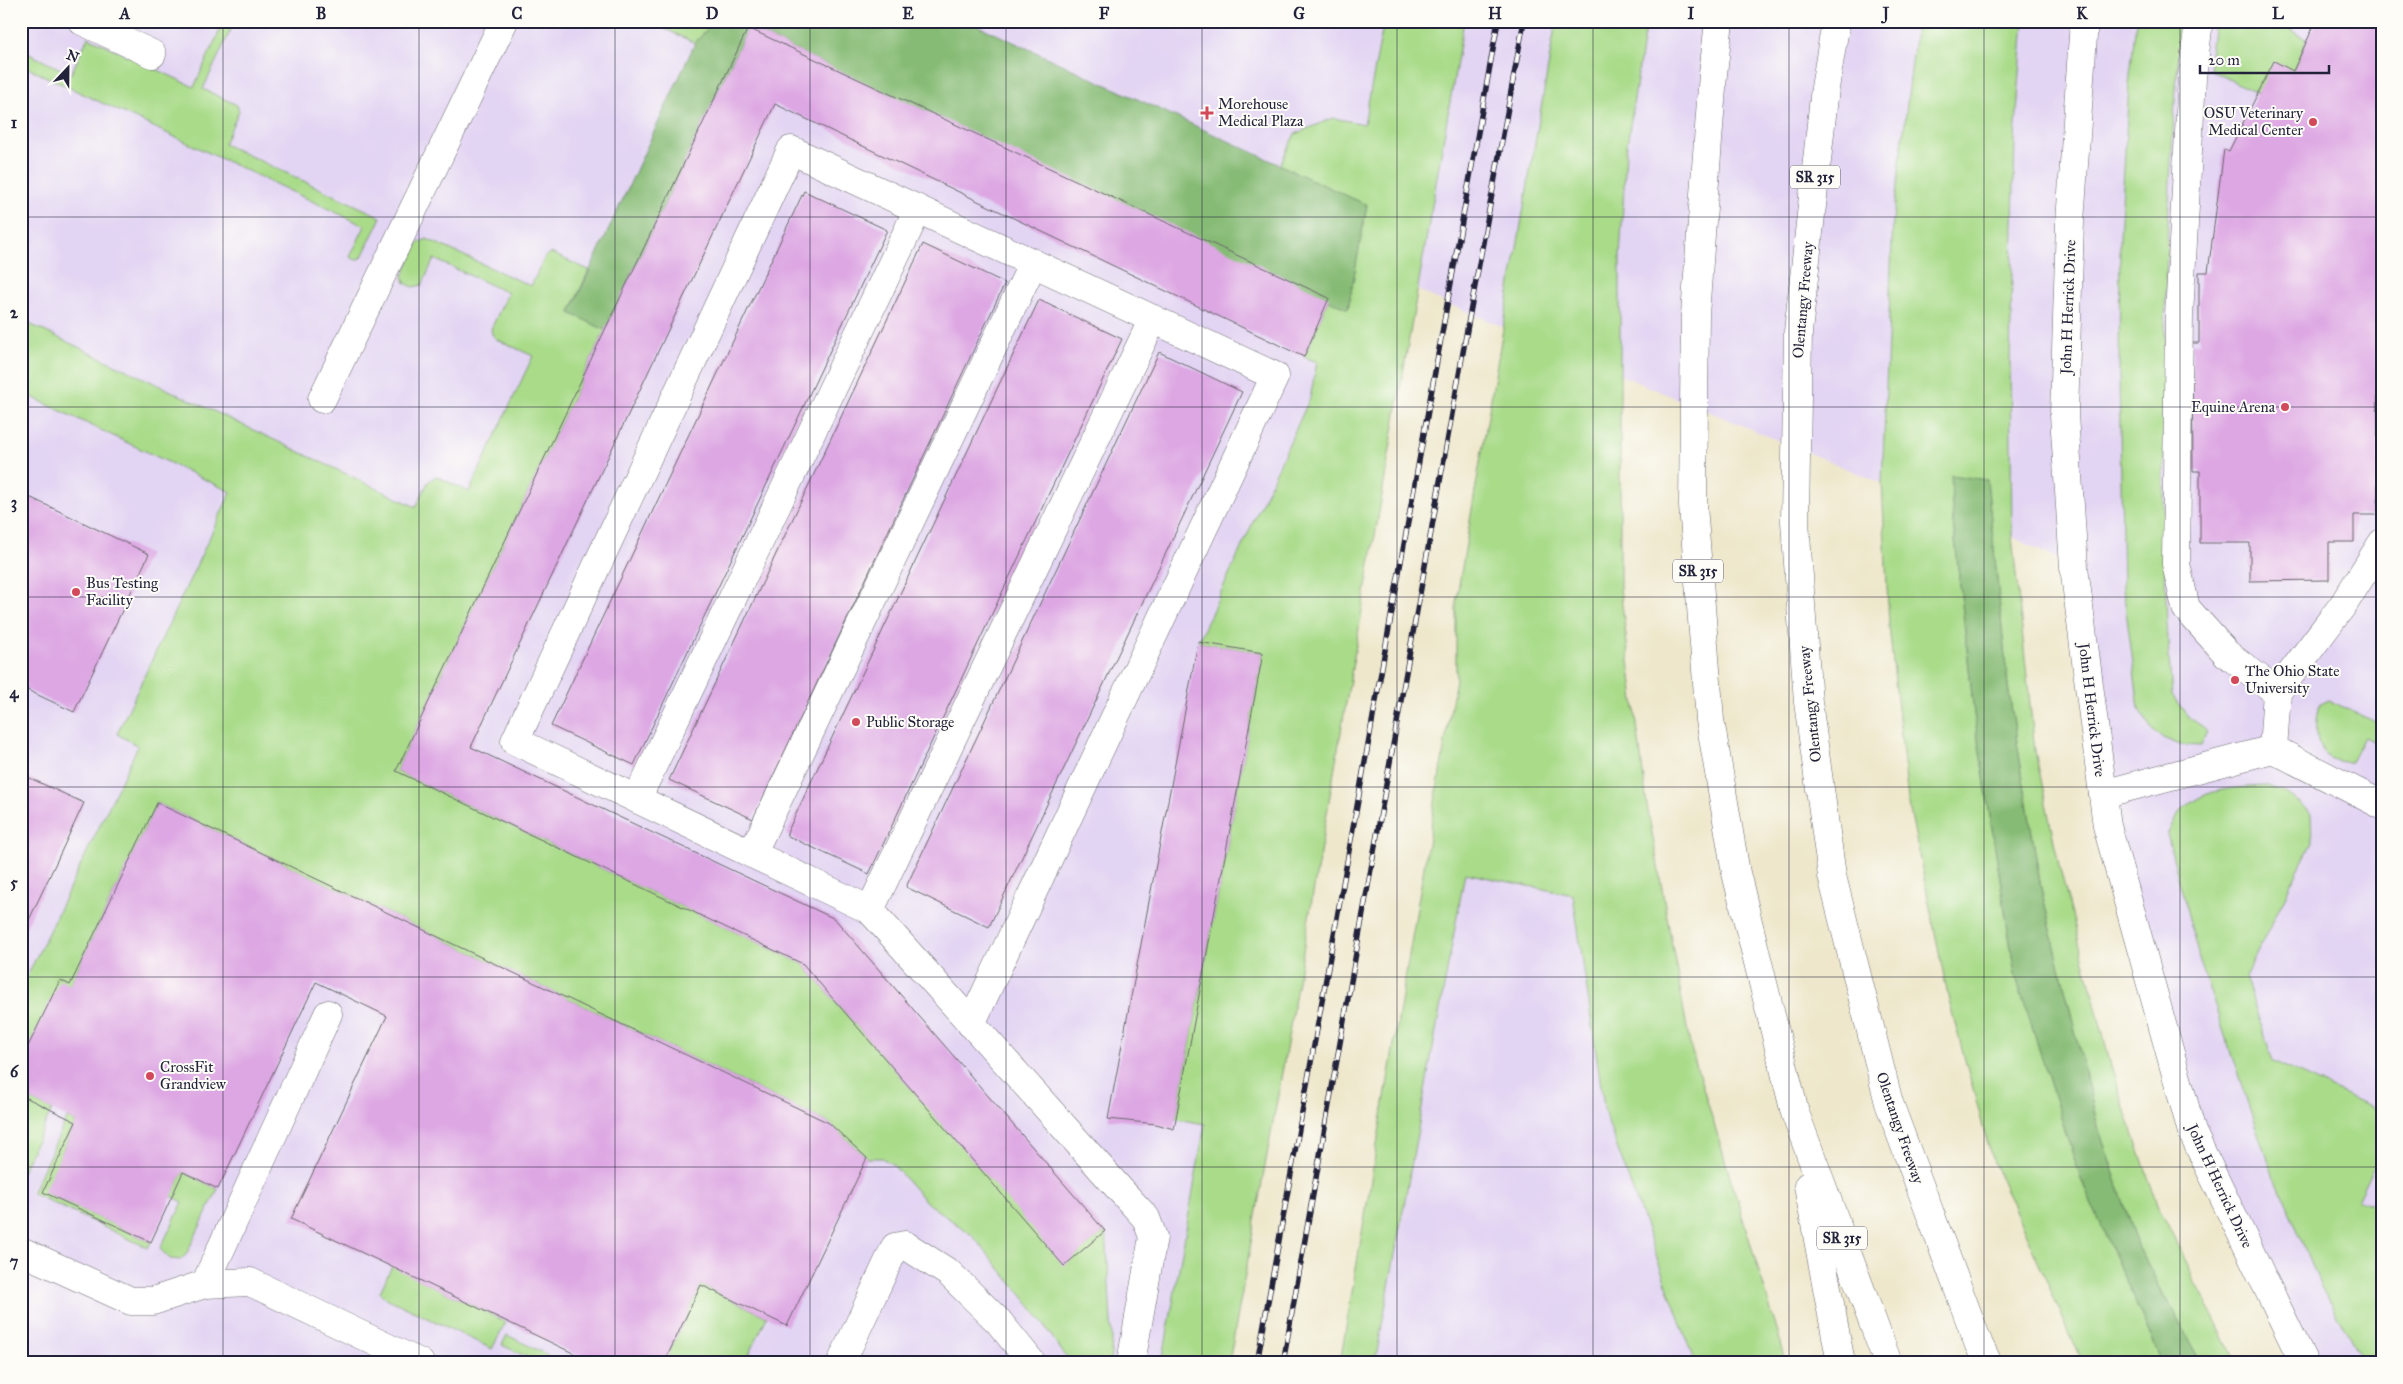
<svg xmlns="http://www.w3.org/2000/svg" width="2403" height="1384" font-family="'IM FELL Great Primer',serif">
  <style>
    .built { fill: #e2d4f3 }
    .green { fill: #a9db89; stroke: #667e62 }
    .forest { fill: #86bb75; stroke: #546e58 }
    .building { fill: #dda7e3 }
    .lines { fill: none; stroke-linecap: round; stroke-linejoin: round }
    .minor-casing { stroke: #69676d; stroke-width: 29 }
    .highway-casing { stroke: #69676d; stroke-width: 29 }
    .minor { stroke: #fff; stroke-width: 28 }
    .highway { stroke: #fff; stroke-width: 28 }
    .rail-casing { stroke: #22223b; stroke-width: 5.5 }
    .rail { stroke: #fdfcf7; stroke-width: 4; stroke-dasharray: 11; stroke-linecap: butt }
    .grid { fill: none; stroke: #22223b; stroke-width: 1; stroke-opacity: 0.55 }
    .poi-dot { fill: #d1495b; stroke: #fdfcf7; stroke-width: 2 }
    .labels { text-anchor: middle; dominant-baseline: central; stroke-width: 4; stroke-linejoin: round; paint-order: stroke }
    .shield { fill: #fdfcf7; stroke: #646373; stroke-width: 1 }
    .shield-label { font-size: 14px; font-weight: bold; fill: #22223b }
    .poi-label { font-size: 15px; fill: #22223b; stroke: #fdfcf7; text-anchor: start }
    .street-label { font-size: 15px; fill: #22223b; stroke: #fdfcf7 }
    .neatline { fill: none; stroke: #22223b; stroke-width: 2 }
    .grid-label { font-size: 16px; text-anchor: middle; font-weight: bold; fill: #22223b }
  </style>
  <rect width="100%" height="100%" fill="#fdfcf7"/>
  <filter id="ink" filterUnits="userSpaceOnUse"><feTurbulence type="fractalNoise" baseFrequency=".02" numOctaves="2"/><feDisplacementMap in="SourceGraphic" scale="10" xChannelSelector="R" yChannelSelector="G"/><feConvolveMatrix kernelMatrix="1 2 1 2 8 2 1 2 1" color-interpolation-filters="sRGB"/></filter>
  <filter id="wash" filterUnits="userSpaceOnUse"><feTurbulence type="fractalNoise" baseFrequency=".0096" numOctaves="4" result="noise"/><feDisplacementMap in="SourceGraphic" scale="20" xChannelSelector="R" yChannelSelector="G"/><feGaussianBlur stdDeviation="1.12" result="paint"/><feColorMatrix in="noise" values="0 0 0 0 0 0 0 0 0 0 0 0 0 0 0 0 0 1.4 0 .05"/><feComposite in="paint" operator="in"/></filter>
  <g filter="url(#wash)">
    <rect width="100%" height="100%" fill="#eee7cb"/>
    <!-- built -->
    <g class="built">
      <polygon points="21,21 2382,21 2382,1363 2304,1363 2192,1132 2107,826 2074,567 2012,537 1448,304 1357,262 1229,1363 21,1363"/>
      <polygon points="1465,873 1573,894 1605,1114 1695,1363 1375,1363"/>
    </g>
    <!-- green -->
    <g class="green">
      <polygon points="224,21 235,21 203,89 237,105 239,111 224,144 381,217 362,257 356,260 350,257 365,226 21,65 21,50 71,74 88,37 194,87"/>
      <polygon points="666,21 714,21 695,43 663,28"/>
      <polygon points="1384,21 1464,21 1282,1073 1229,1363 1162,1363 1205,1124 1176,1119 1263,653 1198,642 1310,398 1317,362 1304,357 1329,298 1348,308 1367,205 1279,166 1295,134 1333,118 1364,124"/>
      <polygon points="1556,21 1646,21 1626,152 1620,257 1620,588 1647,805 1690,1045 1787,1363 1695,1363 1605,1114 1573,895 1465,873 1375,1363 1340,1363 1456,678 1456,602"/>
      <polygon points="1917,21 2024,21 2015,138 2010,363 2012,537 2035,751 2059,865 2112,1069 2157,1204 2236,1363 2201,1363 2139,1248 2098,1127 2041,888 2008,687 1987,481 1952,512 1974,714 2015,974 2080,1177 2162,1363 2083,1363 1991,1156 1949,1001 1908,800 1889,626 1882,483 1893,220"/>
      <path d="M2136 21H2182C2169 149 2165 276 2164 403 2164 501 2163 598 2172 695L2186 714 2207 731 2201 746 2180 745 2163 738 2151 728 2139 709 2123 588 2119 375 2120 237 2129 84Z"/>
      <polygon points="2214,21 2288,21 2294,24 2292,31 2307,39 2293,71 2258,94 2211,70 2210,55"/>
      <polygon points="427,239 531,286 545,257 551,253 589,270 570,312 605,330 396,771 803,964 1064,1265 1105,1231 1107,1246 1112,1341 1110,1363 1070,1363 1031,1306 972,1235 927,1203 893,1165 882,1158 867,1158 829,1123 157,803 70,985 21,1061 21,989 138,746 117,734 231,492 21,392 21,320 416,507 428,482 436,476 469,492 533,356 496,339 492,334 491,329 508,293 434,259 422,285 413,287 405,283 403,276 418,243"/>
      <path d="M2328 700 2382 725V746L2364 737 2351 762C2314 764 2313 732 2320 704Z"/>
      <path d="M2267 786 2282 791 2302 804 2311 814 2312 842 2245 977 2273 1061 2382 1112V1150L2358 1200 2382 1210V1363H2363L2321 1285 2266 1157 2200 962 2167 834C2188 789 2222 788 2267 786Z"/>
      <polygon points="21,1095 52,1110 21,1174"/>
      <polygon points="67,1118 76,1122 44,1192 151,1242 148,1248 32,1193"/>
      <polygon points="183,1172 218,1189 186,1255 180,1260 170,1259 160,1249 183,1202 171,1196"/>
      <polygon points="392,1266 506,1322 492,1349 382,1296 380,1292"/>
      <polygon points="701,1285 767,1317 745,1363 664,1363"/>
      <polygon points="507,1335 564,1363 539,1363 502,1345"/>
    </g>
    <!-- forest -->
    <g class="forest">
      <polygon points="714,21 968,21 1367,205 1348,309 748,28 605,330 570,313 695,43"/>
      <polygon points="1951,475 1987,480 2008,687 2041,888 2098,1127 2139,1248 2201,1363 2162,1363 2080,1177 2015,974 1974,714 1952,512"/>
    </g>
    <g id="blocks">
      <!-- building -->
      <g class="building">
        <polygon points="2316,21 2382,21 2382,316 2377,314 2378,515 2354,515 2354,542 2329,542 2329,580 2250,581 2250,543 2200,543 2200,471 2193,471 2192,343 2199,343 2199,272 2208,272 2224,149 2229,151 2274,61 2293,71"/>
        <polygon points="748,28 1329,298 1304,357 775,104 471,747 835,919 1105,1231 1064,1266 803,964 396,771"/>
        <polygon points="804,191 887,230 634,765 551,726"/>
        <polygon points="923,244 1005,283 753,819 669,780"/>
        <polygon points="1039,300 1122,339 869,874 786,835"/>
        <polygon points="1159,352 1242,392 989,927 906,887"/>
        <polygon points="21,493 149,554 74,712 21,687"/>
        <polygon points="1198,642 1263,653 1174,1129 1156,1124 1108,1119"/>
        <polygon points="21,774 84,803 21,937"/>
        <polygon points="157,803 829,1123 867,1158 787,1326 701,1285 664,1363 594,1363 291,1219 387,1016 316,982 218,1189 183,1172 151,1242 43,1192 76,1122 21,1095 21,1061 60,980 70,985"/>
      </g>
    </g>
  </g>
  <g filter="url(#ink)">
    <use href="#blocks" fill-opacity="0" stroke="#69676d" stroke-width="1"/>
    <g class="lines">
      <!-- minor casing -->
      <g class="minor-casing">
        <g id="minor">
          <polyline points="82,21 152,54"/>
          <polyline points="2084,21 2070,222 2064,415 2074,567 2107,826 2192,1132 2304,1363"/>
          <polyline points="2199,21 2192,78 2179,315 2176,564 2186,608 2227,654 2277,692"/>
          <polyline points="322,399 504,21"/>
          <polyline points="2273,749 2277,692 2343,605 2382,543"/>
          <polyline points="2103,794 2273,749 2382,805"/>
          <polyline points="637,799 918,209"/>
          <polyline points="752,854 1033,263"/>
          <polyline points="870,910 1153,319"/>
          <polyline points="971,1024 1275,376 791,150 515,741 870,910 1123,1193 1146,1218 1153,1237 1131,1363"/>
          <polyline points="21,1251 131,1301 153,1301 205,1284 250,1282 420,1363"/>
          <polyline points="205,1284 328,1014"/>
          <polyline points="841,1363 895,1247 905,1245 949,1273 999,1322 1032,1363"/>
        </g>
      </g>
      <!-- highway casing -->
      <g class="highway-casing">
        <g id="highway">
          <polyline points="1719,21 1713,74 1695,315 1694,405 1693,506 1710,720 1736,873 1795,1113 1888,1363"/>
          <polyline points="1836,21 1825,88 1798,332 1795,521 1808,702 1832,876 1889,1103 1979,1345 1988,1363"/>
          <polyline points="1808,1186 1841,1363"/>
        </g>
      </g>
      <!-- minor -->
      <use href="#minor" class="minor"/>
      <!-- highway -->
      <use href="#highway" class="highway"/>
      <!-- rail casing -->
      <g class="rail-casing">
        <g id="rail">
          <polyline points="1257,1363 1498,21"/>
          <polyline points="1283,1363 1470,313 1524,21"/>
        </g>
      </g>
      <!-- rail -->
      <use href="#rail" class="rail"/>
    </g>
  </g>
  <!-- grid -->
  <path class="grid" d="M223 21V1363M419 21V1363M615 21V1363M810 21V1363M1006 21V1363M1202 21V1363M1397 21V1363M1593 21V1363M1789 21V1363M1984 21V1363M2180 21V1363M21 217H2382M21 407H2382M21 597H2382M21 787H2382M21 977H2382M21 1167H2382"/>
  <!-- markers -->
  <g class="poi-dot">
    <path d="M1204.5 105.5h5v5h5v5h-5v5h-5v-5h-5v-5h5z"/>
    <circle cx="2313" cy="122" r="5"/>
    <circle cx="2285" cy="407" r="5"/>
    <circle cx="76" cy="592" r="5"/>
    <circle cx="2235" cy="680" r="5"/>
    <circle cx="856" cy="722" r="5"/>
    <circle cx="150" cy="1076" r="5"/>
  </g>
  <g class="labels">
    <!-- shield labels -->
    <g class="shield">
      <rect x="1790" y="165.5" width="50" height="23" rx="4"/>
      <rect x="1673" y="559.5" width="50" height="23" rx="4"/>
      <rect x="1817" y="1226.5" width="50" height="23" rx="4"/>
    </g>
    <g class="shield-label">
      <text x="1815" y="177">SR 315</text>
      <text x="1698" y="571">SR 315</text>
      <text x="1842" y="1238">SR 315</text>
    </g>
    <!-- poi labels -->
    <g class="poi-label">
      <text x="1218" y="104">Morehouse<tspan x="1218" dy="17">Medical Plaza</tspan></text>
      <text x="2303" y="113" text-anchor="end">OSU Veterinary<tspan x="2303" dy="17">Medical Center</tspan></text>
      <text x="2275" y="407" text-anchor="end">Equine Arena</text>
      <text x="86" y="583">Bus Testing<tspan x="86" dy="17">Facility</tspan></text>
      <text x="2245" y="671">The Ohio State<tspan x="2245" dy="17">University</tspan></text>
      <text x="866" y="722">Public Storage</text>
      <text x="160" y="1067">CrossFit<tspan x="160" dy="17">Grandview</tspan></text>
    </g>
    <!-- street labels -->
    <g class="street-label">
      <text transform="translate(1803 300) rotate(-85)">Olentangy Freeway</text>
      <text transform="translate(2068 307) rotate(-88)">John H Herrick Drive</text>
      <text transform="translate(1810 704) rotate(-96)">Olentangy Freeway</text>
      <text transform="translate(2092 710) rotate(83)">John H Herrick Drive</text>
      <text transform="translate(1900 1128) rotate(71)">Olentangy Freeway</text>
      <text transform="translate(2220 1186) rotate(65)">John H Herrick Drive</text>
    </g>
  </g>
  <!-- margin -->
  <rect width="2403" height="1384" fill="none" stroke="#fdfcf7" stroke-width="55"/>
  <!-- north arrow -->
  <g transform="translate(68 68) rotate(22)" stroke="#fdfcf7" stroke-width="4" paint-order="stroke">
  <path d="M0-4L9 19L0 12L-9 19Z" fill="#22223b"/>
  <text y="-8" font-size="14" font-weight="bold" text-anchor="middle" fill="#22223b">N</text>
  </g>
  <!-- scale -->
  <path d="M2200 65v8h129v-8" fill="none" stroke="#22223b" stroke-width="2.5"/>
  <text x="2208" y="65" font-size="15" fill="#22223b" stroke="#fdfcf7" stroke-width="4" paint-order="stroke">20 m</text>
  <rect x="28" y="28" width="2348" height="1328" class="neatline"/>
  <g class="grid-label">
    <text x="125" y="19">A</text>
    <text x="321" y="19">B</text>
    <text x="517" y="19">C</text>
    <text x="712" y="19">D</text>
    <text x="908" y="19">E</text>
    <text x="1104" y="19">F</text>
    <text x="1299" y="19">G</text>
    <text x="1495" y="19">H</text>
    <text x="1691" y="19">I</text>
    <text x="1886" y="19">J</text>
    <text x="2082" y="19">K</text>
    <text x="2278" y="19">L</text>
    <text x="14" y="128">1</text>
    <text x="14" y="318">2</text>
    <text x="14" y="508">3</text>
    <text x="14" y="698">4</text>
    <text x="14" y="888">5</text>
    <text x="14" y="1077">6</text>
    <text x="14" y="1267">7</text>
  </g>
</svg>
